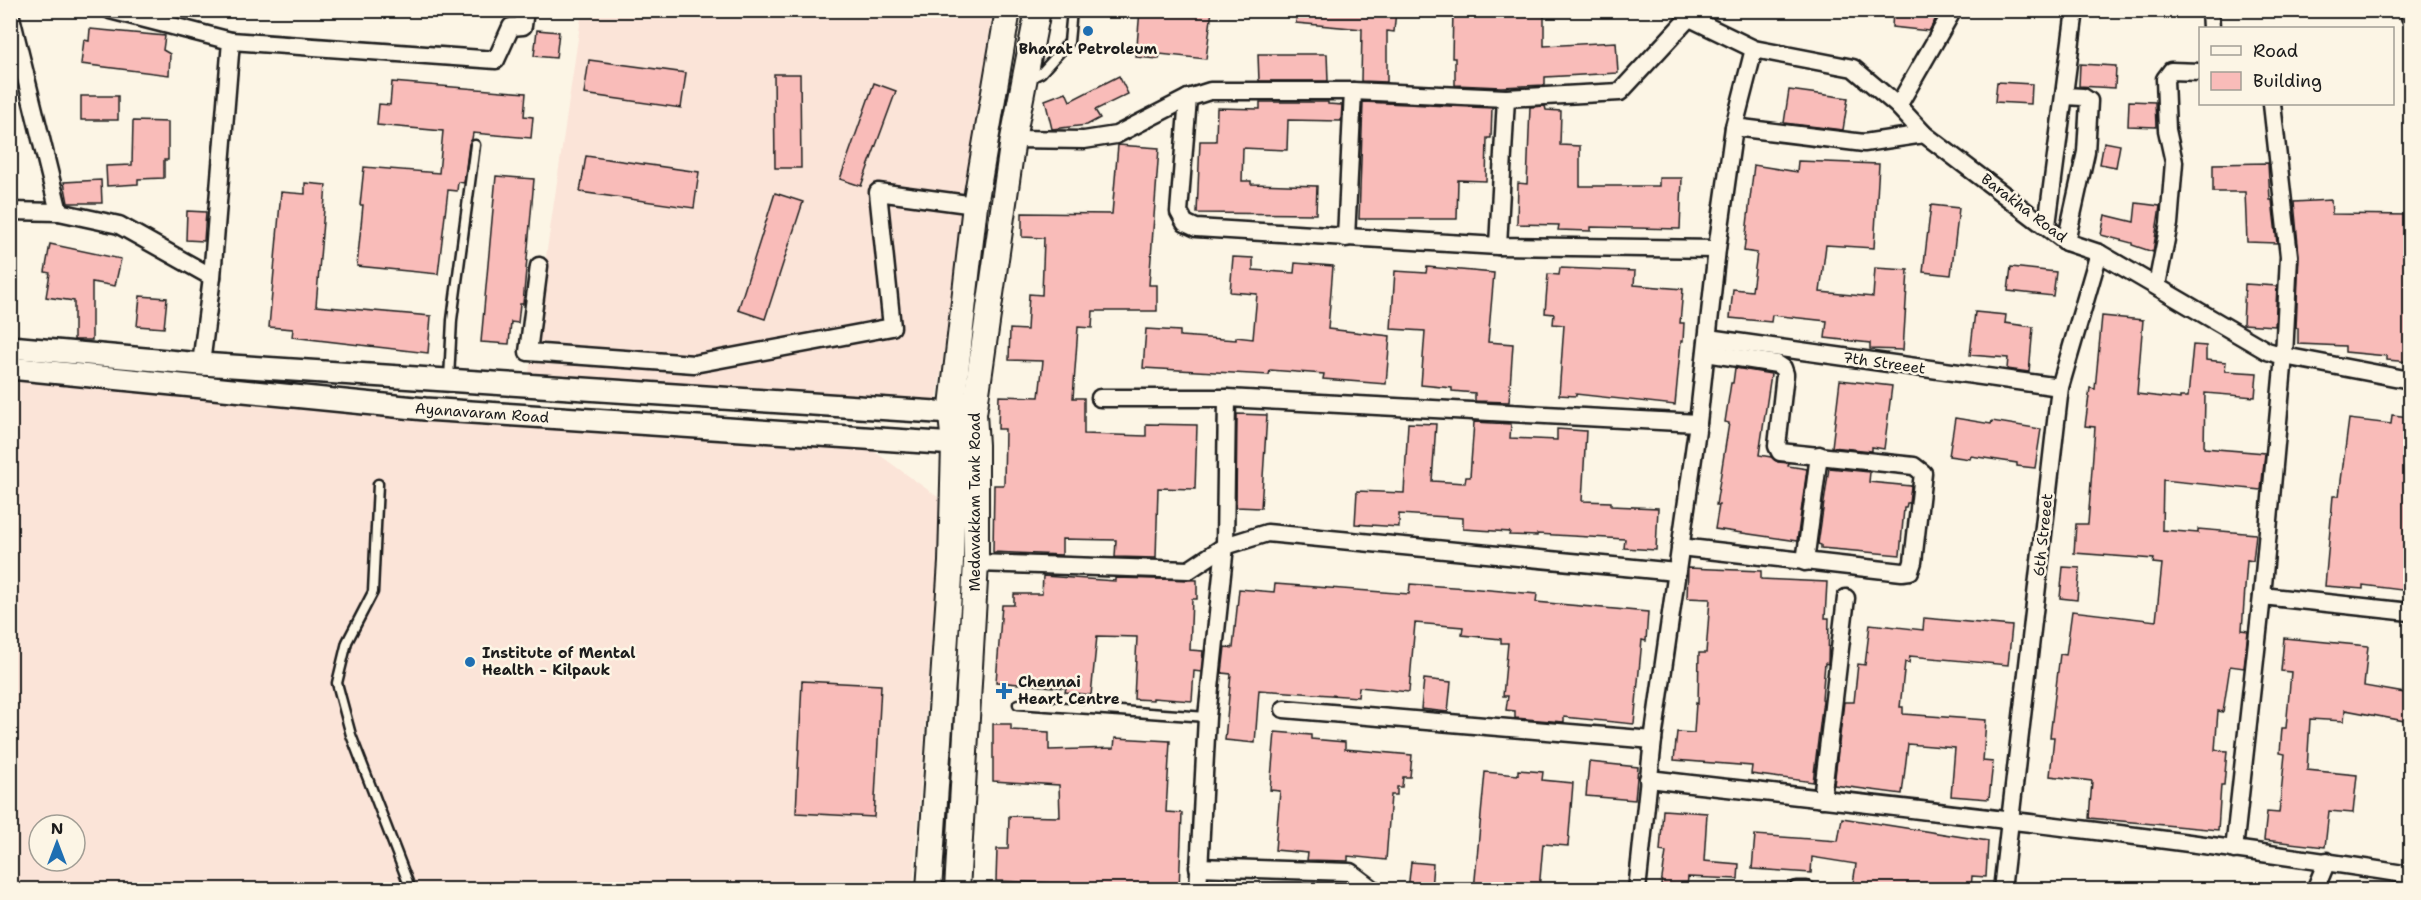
<svg xmlns="http://www.w3.org/2000/svg" width="2421" height="900" font-family="'Shantell Sans',sans-serif">
  <style>
    .built { fill: #fbe4d8; fill-rule: evenodd }
    .building { fill: #f9bcb9; stroke: #1c1c1c; stroke-width: 1.5 }
    .lines { fill: none; stroke-linecap: round; stroke-linejoin: round }
    .service-casing { stroke: #1c1c1c; stroke-width: 13 }
    .minor-casing { stroke: #1c1c1c; stroke-width: 21 }
    .tertiary-casing { stroke: #1c1c1c; stroke-width: 26 }
    .secondary-casing { stroke: #1c1c1c; stroke-width: 28 }
    .service { stroke: #fcf5e5; stroke-width: 8 }
    .minor { stroke: #fcf5e5; stroke-width: 16 }
    .tertiary { stroke: #fcf5e5; stroke-width: 21 }
    .secondary { stroke: #fcf5e5; stroke-width: 24 }
    .poi-dot { fill: #1f6fb2; stroke: #fcf5e5; stroke-width: 2 }
    .labels { text-anchor: middle; dominant-baseline: central; stroke-width: 5; stroke-linejoin: round; paint-order: stroke }
    .poi-label { font-size: 15px; font-weight: bold; fill: #1c1c1c; stroke: #fcf5e5; text-anchor: start }
    .street-label { font-size: 15px; fill: #1c1c1c; stroke: #fcf5e5 }
  </style>
  <rect width="100%" height="100%" fill="#fcf5e5"/>
  <filter id="ink" filterUnits="userSpaceOnUse"><feTurbulence type="fractalNoise" baseFrequency=".0167" numOctaves="2"/><feDisplacementMap in="SourceGraphic" scale="12" xChannelSelector="R" yChannelSelector="G"/><feConvolveMatrix kernelMatrix="1 2 1 2 8 2 1 2 1" color-interpolation-filters="sRGB"/></filter>
  <g filter="url(#ink)">
    <!-- built -->
    <g class="built">
      <polygon points="582,11 993,11 936,407 529,373"/>
      <path d="M10 371 867 446 942 500 913 889H11ZM39 825H75V861H39Z"/>
    </g>
    <!-- building -->
    <g class="building">
      <polygon points="1140,10 1212,10 1206,59 1160,54 1159,59 1136,57"/>
      <polygon points="1297,10 1396,10 1394,32 1387,31 1387,82 1361,81 1362,29 1296,23"/>
      <polygon points="1453,10 1544,10 1544,46 1616,42 1618,73 1545,77 1545,85 1501,87 1455,85 1455,58 1452,58"/>
      <polygon points="1893,10 1936,10 1935,20 1929,31 1892,27"/>
      <polygon points="90,29 165,36 163,50 170,54 169,75 81,64 84,40 89,41"/>
      <polygon points="537,30 559,32 556,58 534,56"/>
      <polygon points="1258,54 1327,54 1328,81 1259,81"/>
      <polygon points="589,60 686,73 681,108 584,94"/>
      <polygon points="2080,64 2116,66 2115,88 2079,86"/>
      <polygon points="774,74 800,74 801,168 775,168"/>
      <polygon points="1119,76 1128,94 1095,110 1100,118 1087,125 1052,129 1045,100 1066,92 1070,101"/>
      <polygon points="392,82 526,93 524,116 533,117 531,138 473,133 472,139 469,144 464,183 458,182 457,191 448,190 438,274 357,266 363,205 360,205 364,167 439,173 443,131 377,125 379,104 390,105"/>
      <polygon points="1997,82 2032,84 2031,104 1995,102"/>
      <polygon points="874,83 896,91 861,186 840,179"/>
      <polygon points="1789,90 1848,98 1843,130 1784,123"/>
      <rect x="81" y="96" width="37" height="24"/>
      <polygon points="2129,101 2155,102 2156,127 2128,126"/>
      <polygon points="1260,102 1328,102 1328,104 1342,105 1341,121 1288,120 1287,150 1243,148 1242,181 1251,181 1251,184 1317,186 1316,214 1197,213 1200,141 1216,141 1217,108 1260,109"/>
      <polygon points="1363,102 1492,108 1491,138 1487,138 1486,181 1458,180 1457,219 1359,219"/>
      <polygon points="1545,106 1546,110 1561,111 1560,145 1580,146 1580,186 1659,186 1659,178 1682,178 1680,229 1591,227 1591,231 1558,230 1559,225 1517,224 1518,183 1527,184 1530,107"/>
      <polygon points="133,121 168,122 168,160 164,160 164,178 138,179 138,184 107,186 106,166 132,165"/>
      <polygon points="2104,142 2120,145 2116,167 2100,164"/>
      <polygon points="1118,145 1159,148 1149,285 1157,285 1157,311 1093,311 1092,328 1078,327 1073,398 1084,398 1084,434 1146,436 1146,424 1197,425 1195,489 1158,488 1156,558 1115,557 1116,540 1062,539 1062,555 993,552 994,485 1004,485 1005,429 998,429 999,396 1039,397 1043,361 1009,360 1010,329 1027,330 1029,294 1042,295 1044,238 1022,237 1022,213 1112,214"/>
      <polygon points="586,156 699,172 694,208 580,192"/>
      <polygon points="1798,161 1879,164 1874,248 1826,245 1820,292 1873,297 1875,268 1908,270 1903,350 1870,349 1870,343 1825,338 1827,321 1772,315 1771,322 1730,318 1733,289 1752,291 1757,253 1744,251 1754,165 1797,172"/>
      <polygon points="2268,163 2270,200 2272,200 2277,243 2247,242 2245,192 2213,192 2213,164"/>
      <polygon points="496,176 534,179 523,304 520,304 518,323 511,322 509,344 481,342"/>
      <polygon points="101,180 102,203 68,203 64,182"/>
      <polygon points="305,183 326,185 316,306 431,316 428,353 292,337 293,329 269,327 281,192 305,194"/>
      <polygon points="775,193 803,202 765,319 738,310"/>
      <polygon points="2331,200 2332,214 2410,215 2410,362 2387,360 2387,356 2345,352 2345,346 2298,344 2298,328 2296,328 2299,255 2294,202"/>
      <polygon points="2136,203 2160,206 2153,252 2132,245 2132,243 2101,235 2105,215 2134,222"/>
      <polygon points="1931,205 1959,208 1951,275 1923,272"/>
      <polygon points="187,211 206,212 204,241 186,240"/>
      <polygon points="50,244 121,259 115,286 92,282 92,340 74,340 74,301 46,297 50,273 45,272"/>
      <polygon points="1233,257 1253,258 1253,270 1294,273 1295,263 1333,266 1328,329 1390,336 1386,384 1323,379 1324,374 1270,370 1269,375 1143,368 1146,329 1180,331 1180,336 1236,340 1236,337 1253,339 1257,294 1230,292"/>
      <polygon points="1427,267 1494,273 1488,342 1513,344 1509,402 1475,401 1475,393 1452,391 1452,388 1421,385 1425,331 1391,329 1395,271 1426,273"/>
      <polygon points="2011,267 2056,272 2053,296 2008,291"/>
      <polygon points="1560,268 1635,271 1634,285 1683,289 1680,323 1684,323 1683,341 1681,341 1675,405 1576,394 1576,396 1559,395 1564,325 1553,324 1554,314 1545,313 1548,274 1559,275"/>
      <polygon points="2245,284 2277,286 2275,326 2243,324"/>
      <polygon points="140,296 167,298 164,328 137,326"/>
      <polygon points="1975,312 2006,315 2005,323 2033,327 2029,372 2007,369 2008,358 1970,355"/>
      <polygon points="2102,316 2143,320 2137,394 2180,399 2180,397 2188,397 2193,345 2206,346 2206,360 2226,362 2225,371 2257,373 2255,397 2205,393 2204,448 2265,453 2261,490 2163,480 2162,530 2198,533 2198,529 2256,534 2253,561 2247,560 2242,630 2248,631 2244,668 2230,666 2223,712 2218,711 2215,750 2227,751 2224,785 2221,785 2218,830 2089,818 2092,781 2050,776 2054,737 2050,737 2060,654 2066,655 2072,611 2156,621 2162,564 2153,563 2154,559 2074,553 2076,524 2088,524 2095,427 2085,426 2090,388 2095,389"/>
      <polygon points="1735,368 1771,374 1759,455 1771,457 1778,462 1789,463 1788,466 1807,469 1797,541 1715,529 1719,505 1716,505 1729,423 1725,422 1731,383 1733,383"/>
      <polygon points="1840,380 1892,386 1884,449 1872,447 1872,451 1832,447"/>
      <polygon points="1237,414 1267,415 1261,508 1236,507"/>
      <polygon points="2392,415 2410,417 2409,591 2363,585 2363,589 2325,586 2333,496 2339,496 2349,419 2391,424"/>
      <polygon points="1955,418 1991,424 1992,421 2041,429 2035,468 2017,466 2017,463 1971,456 1970,459 1949,456"/>
      <polygon points="1474,422 1511,424 1510,438 1557,440 1557,429 1586,431 1582,501 1611,502 1611,506 1658,508 1656,550 1624,548 1625,539 1537,534 1537,536 1509,535 1510,532 1463,529 1463,518 1399,514 1399,527 1355,524 1357,491 1404,493 1408,423 1436,424 1432,481 1465,483 1466,477 1470,477"/>
      <polygon points="1829,468 1870,472 1869,482 1911,486 1909,503 1907,503 1906,508 1904,508 1900,555 1821,548 1821,545 1818,544"/>
      <polygon points="2063,567 2080,568 2077,600 2060,598"/>
      <polygon points="1688,568 1761,571 1761,579 1827,582 1825,618 1829,618 1828,664 1825,663 1822,699 1823,700 1813,782 1751,774 1752,766 1674,760 1677,732 1694,733 1696,703 1698,704 1699,653 1706,653 1710,599 1687,598"/>
      <polygon points="1043,576 1115,581 1115,578 1197,580 1197,599 1192,599 1190,650 1203,651 1201,672 1194,671 1192,701 1153,698 1153,700 1134,699 1137,637 1097,636 1091,695 1065,692 1066,688 996,682 1002,605 1014,605 1014,594 1042,594"/>
      <polygon points="1275,584 1409,594 1410,584 1467,588 1537,594 1536,602 1648,612 1646,641 1642,640 1634,724 1564,717 1564,722 1515,718 1515,711 1506,710 1508,696 1503,696 1508,643 1501,643 1501,639 1462,635 1463,627 1415,623 1409,692 1359,687 1358,697 1259,690 1255,743 1225,740 1231,674 1222,673 1225,647 1233,648 1239,589 1274,592"/>
      <polygon points="1924,618 2012,626 2008,665 1910,656 1909,663 1905,662 1900,707 1903,707 1903,714 1986,720 1983,761 1993,762 1989,799 1951,796 1955,748 1908,744 1902,794 1834,785 1844,702 1854,702 1858,664 1865,665 1870,624 1923,630"/>
      <polygon points="2284,638 2368,646 2364,686 2410,694 2410,722 2345,710 2344,721 2310,719 2307,770 2357,775 2353,813 2329,811 2325,847 2264,840 2267,812 2279,813 2285,754 2280,753 2282,728 2286,728 2291,672 2281,671"/>
      <polygon points="1424,679 1451,682 1448,712 1421,709"/>
      <polygon points="802,681 881,685 874,817 796,813"/>
      <polygon points="993,724 1011,724 1011,730 1049,732 1049,750 1114,748 1115,738 1170,741 1166,812 1182,813 1179,890 1090,890 1090,884 996,881 997,849 1008,849 1009,816 1060,817 1059,785 993,781"/>
      <polygon points="1275,732 1311,735 1311,739 1345,742 1345,749 1412,755 1410,777 1403,777 1402,787 1397,787 1397,795 1391,795 1386,860 1348,856 1348,861 1307,860 1308,853 1275,850 1280,791 1270,790"/>
      <polygon points="1589,762 1638,767 1635,800 1586,796"/>
      <polygon points="1518,770 1543,772 1542,780 1573,783 1568,846 1543,844 1539,890 1474,890 1485,772 1518,775"/>
      <polygon points="1663,810 1707,813 1704,861 1739,864 1738,879 1688,877 1687,887 1661,885 1666,852 1660,851"/>
      <polygon points="1842,818 1988,841 1986,877 1972,876 1971,890 1852,890 1856,864 1812,857 1811,873 1752,869 1755,835 1838,841"/>
      <polygon points="1411,862 1433,864 1431,890 1408,890"/>
    </g>
    <g class="lines">
      <!-- service casing -->
      <g class="service-casing">
        <g id="service">
          <polyline points="1029,79 1041,73 1069,42 1072,10"/>
          <polyline points="449,379 452,320 475,145"/>
          <polyline points="378,484 373,592 347,642 337,683 351,735 411,890"/>
          <polyline points="1018,704 1207,717"/>
        </g>
      </g>
      <!-- minor casing -->
      <g class="minor-casing">
        <g id="minor">
          <polyline points="110,10 231,41 212,277 201,364"/>
          <polyline points="2210,10 2211,28"/>
          <polyline points="2410,10 2410,17"/>
          <polyline points="10,13 59,212"/>
          <polyline points="1690,18 1754,49 1853,68 1898,106 1924,134 2066,242 2099,253 2267,351 2284,356 2410,380"/>
          <polyline points="231,41 496,60 511,27 523,26 525,10"/>
          <polyline points="2065,96 2083,97 2089,101 2086,152 2066,242"/>
          <polyline points="1188,98 1179,212 1185,223 1196,228 1498,246 1717,249"/>
          <polyline points="1898,106 1953,10"/>
          <polyline points="1734,127 1864,143 1924,134"/>
          <polyline points="1013,139 1084,140 1116,135 1188,98 1210,91 1353,91 1506,98 1620,92 1695,11"/>
          <polyline points="10,211 59,212 119,225 212,277"/>
          <polyline points="2047,225 2075,10"/>
          <polyline points="1346,238 1353,91"/>
          <polyline points="1498,246 1506,98"/>
          <polyline points="539,266 528,352 694,364 892,327 878,192 975,205"/>
          <polyline points="2157,285 2169,224 2174,162 2167,130 2165,79 2171,71 2200,72"/>
          <polyline points="1708,338 2060,387"/>
          <polyline points="1100,398 1227,398 1698,423"/>
          <polyline points="1680,547 1902,572 1910,571 1913,562 1923,473 1914,466 1780,452 1777,446 1785,374 1783,368 1777,364 1706,353"/>
          <polyline points="1805,562 1819,455"/>
          <polyline points="976,563 1189,570 1225,546 1267,533 1676,572"/>
          <polyline points="2262,596 2410,612"/>
          <polyline points="1284,709 1653,740"/>
          <path d="M1648 779C1902 808 2158 835 2410 875"/>
          <polyline points="1822,799 1846,598"/>
          <polyline points="2234,850 2262,596 2284,356 2289,256 2272,104"/>
          <polyline points="1198,867 1350,872 1374,890"/>
          <polyline points="1198,890 1207,717 1225,546 1227,398"/>
          <polyline points="1637,890 1653,740 1698,423 1717,249 1734,127 1754,49"/>
          <polyline points="1797,890 1807,890"/>
          <polyline points="2002,890 2060,387 2099,253"/>
          <polyline points="2315,890 2327,861"/>
        </g>
      </g>
      <!-- tertiary casing -->
      <g class="tertiary-casing">
        <g id="tertiary">
          <polyline points="10,347 201,364 967,414"/>
          <polyline points="10,368 425,409 970,445"/>
        </g>
      </g>
      <!-- secondary casing -->
      <g class="secondary-casing">
        <g id="secondary">
          <polyline points="929,890 951,562 954,445 951,415 975,205 1008,10"/>
          <polyline points="957,890 976,563 976,445 974,414 1013,139 1038,10"/>
        </g>
      </g>
      <!-- service -->
      <use href="#service" class="service"/>
      <!-- minor -->
      <use href="#minor" class="minor"/>
      <!-- tertiary -->
      <use href="#tertiary" class="tertiary"/>
      <!-- secondary -->
      <use href="#secondary" class="secondary"/>
    </g>
  </g>
  <!-- markers -->
  <g class="poi-dot">
    <circle cx="1088" cy="31" r="6"/>
    <circle cx="470" cy="662" r="6"/>
    <path d="M1001 682h6v6h6v6h-6v6h-6v-6h-6v-6h6z"/>
  </g>
  <g class="labels">
    <!-- poi labels -->
    <g class="poi-label">
      <text x="1088" y="49" text-anchor="middle">Bharat Petroleum</text>
      <text x="482" y="653">Institute of Mental<tspan x="482" dy="17">Health - Kilpauk</tspan></text>
      <text x="1018" y="682">Chennai<tspan x="1018" dy="17">Heart Centre</tspan></text>
    </g>
    <!-- street labels -->
    <g class="street-label">
      <text transform="translate(2024 208) rotate(37)">Barakha Road</text>
      <text transform="translate(1884 363) rotate(8)">7th Streeet</text>
      <text transform="translate(482 413) rotate(4)">Ayanavaram Road</text>
      <text transform="translate(975 502) rotate(-90)">Medavakkam Tank Road</text>
      <text transform="translate(2043 535) rotate(-84)">6th Streeet</text>
    </g>
  </g>
  <!-- margin -->
  <rect width="2421" height="900" fill="none" stroke="#fcf5e5" stroke-width="36"/>
  <rect x="18" y="18" width="2385" height="864" fill="none" stroke="#1c1c1c" stroke-width="2" filter="url(#ink)"/>
  <!-- legend -->
  <rect x="2199" y="27" width="195" height="78" fill="#fcf5e5" stroke="#a29e95" stroke-width="1.5"/>
  <rect x="2211" y="46" width="30" height="9" fill="#fcf5e5" stroke="#a29e95" stroke-width="1.5"/>
  <text x="2253" y="57" font-size="18" fill="#1c1c1c">Road</text>
  <rect x="2211" y="72" width="30" height="18" fill="#f9bcb9" stroke="#a29e95" stroke-width="1.5"/>
  <text x="2253" y="87" font-size="18" fill="#1c1c1c">Building</text>
  <!-- north arrow -->
  <g transform="translate(57 843)"><circle r="28" fill="#fcf5e5" stroke="#a29e95" stroke-width="1.5"/>
  <path d="M0-4.5L10 22L0 15L-10 22Z" fill="#1f6fb2"/>
  <text y="-9" font-size="16" font-weight="bold" text-anchor="middle" fill="#1c1c1c">N</text>
  </g>
</svg>
